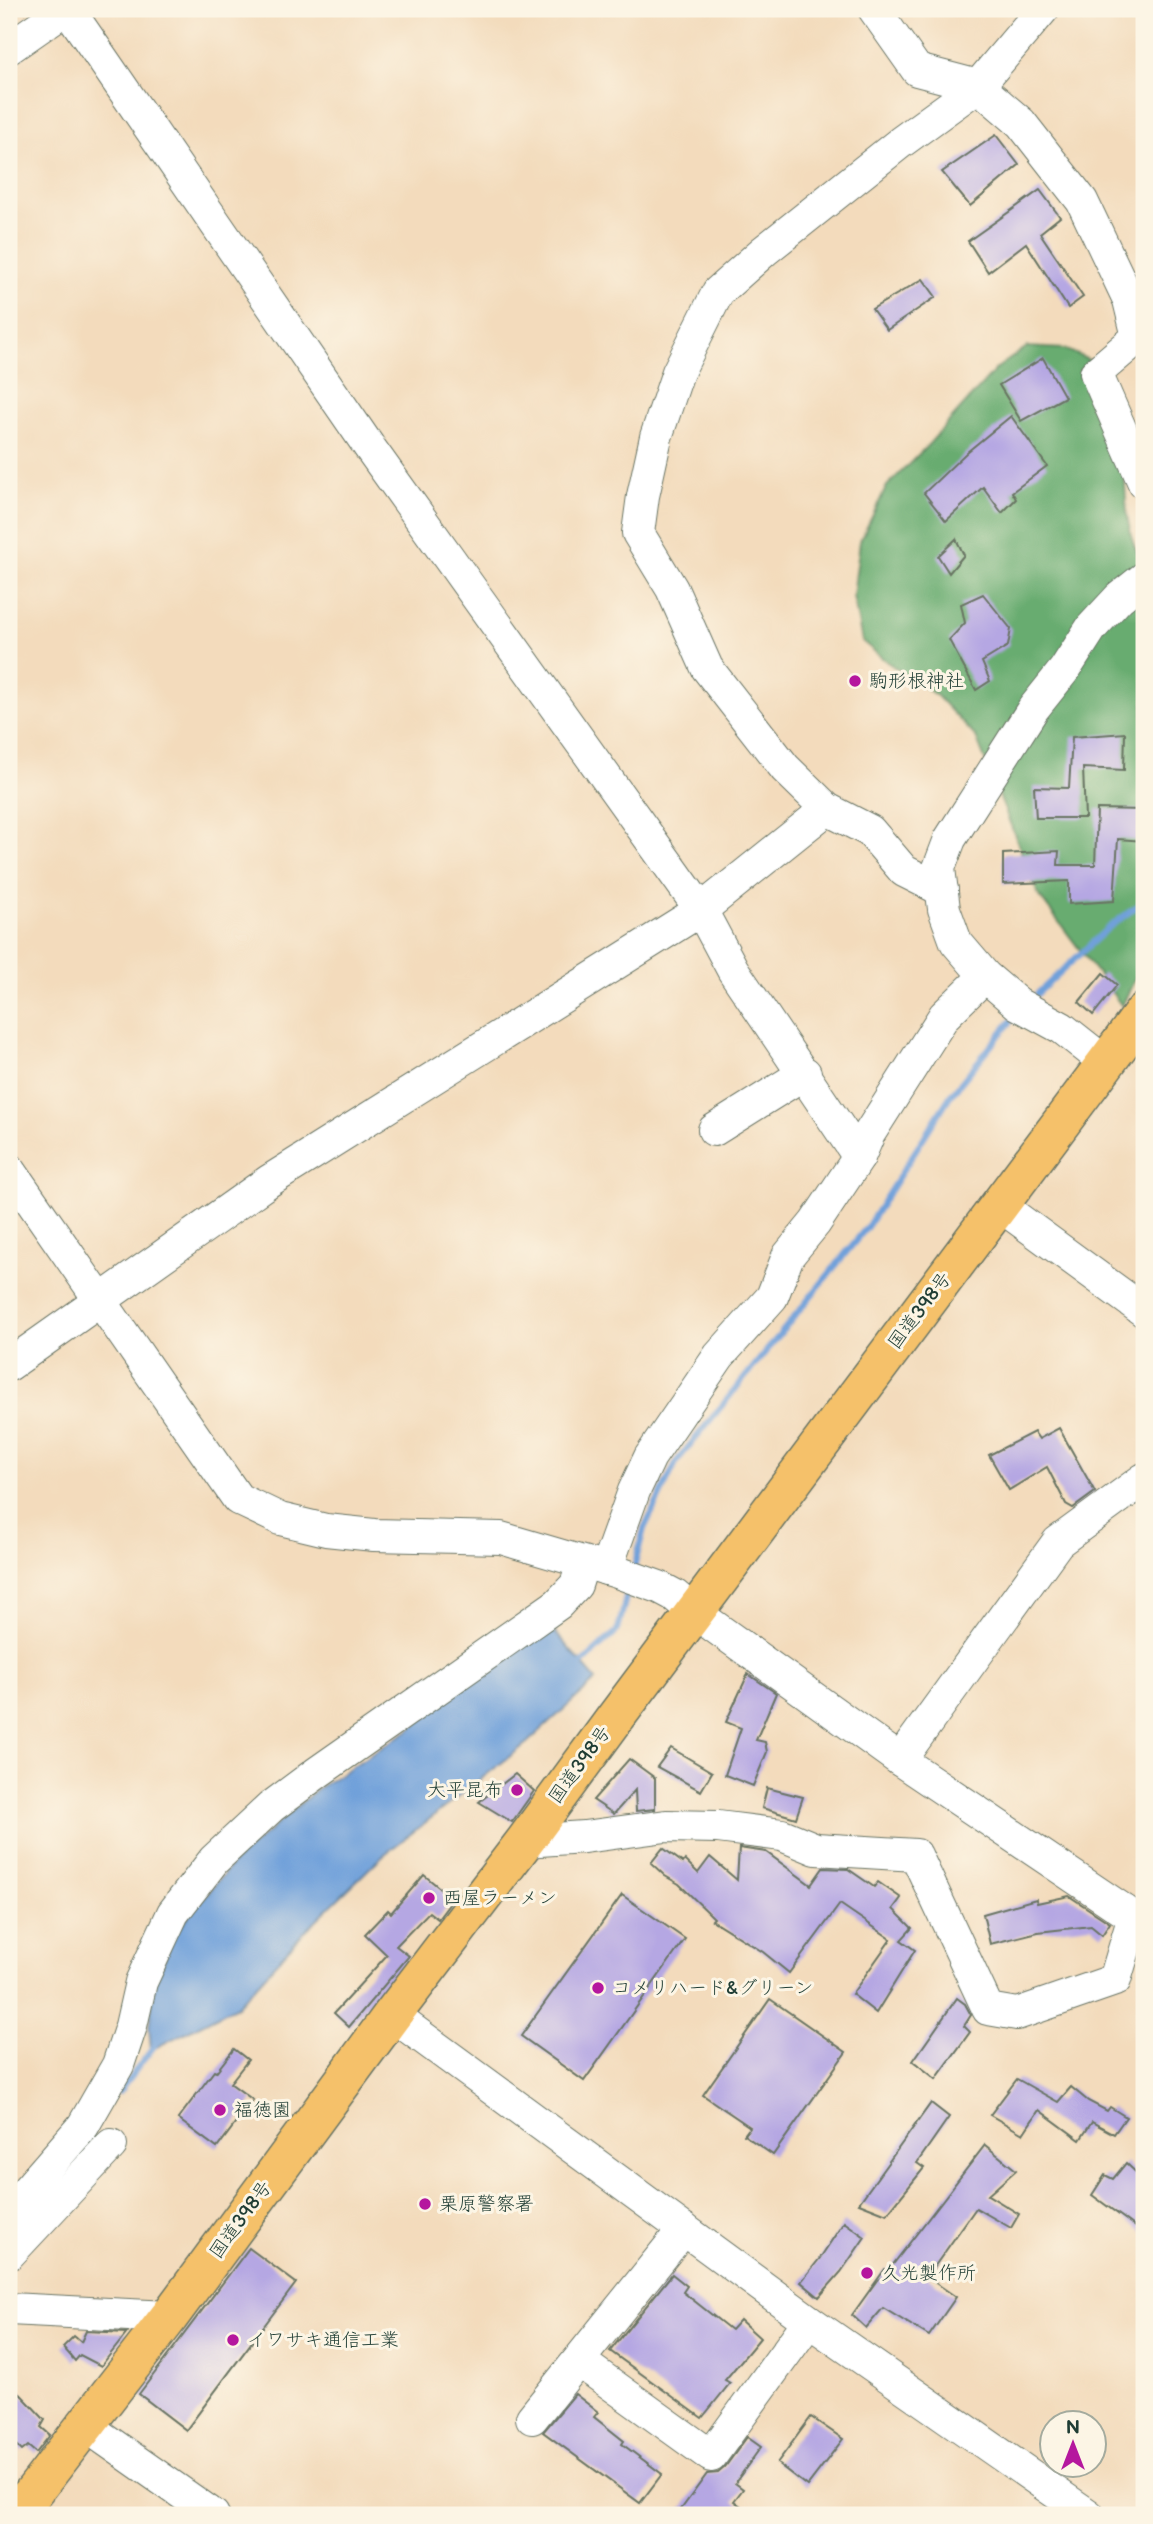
<svg xmlns="http://www.w3.org/2000/svg" width="1153" height="2524" font-family="'Balsamiq Sans','Klee One',sans-serif">
  <style>
    .forest { fill: #68ac70; stroke: #447452; stroke-width: 2 }
    .water { fill: #70a0da; stroke: #486e87; stroke-width: 2 }
    .lines { fill: none; stroke-linecap: round; stroke-linejoin: round }
    .stream { stroke: #70a0da; stroke-width: 6 }
    .building { fill: #b5a7e3 }
    .minor-casing { stroke: #697464; stroke-width: 34 }
    .highway-casing { stroke: #697464; stroke-width: 41 }
    .minor { stroke: #fff; stroke-width: 32 }
    .highway { stroke: #f5c16b; stroke-width: 38 }
    .poi-dot { fill: #b5179e; stroke: #fcf5e5; stroke-width: 2.5 }
    .labels { text-anchor: middle; dominant-baseline: central; stroke-width: 6; stroke-linejoin: round; paint-order: stroke }
    .poi-label { font-size: 19px; fill: #1f3d34; stroke: #fcf5e5; text-anchor: start }
    .street-label { font-size: 19px; fill: #1f3d34; stroke: #fcf5e5 }
  </style>
  <rect width="100%" height="100%" fill="#fcf5e5"/>
  <filter id="ink" filterUnits="userSpaceOnUse"><feTurbulence type="fractalNoise" baseFrequency=".0143" numOctaves="2"/><feDisplacementMap in="SourceGraphic" scale="14" xChannelSelector="R" yChannelSelector="G"/><feConvolveMatrix kernelMatrix="1 2 1 2 8 2 1 2 1" color-interpolation-filters="sRGB"/></filter>
  <filter id="wash" filterUnits="userSpaceOnUse"><feTurbulence type="fractalNoise" baseFrequency=".00686" numOctaves="4" result="noise"/><feDisplacementMap in="SourceGraphic" scale="28" xChannelSelector="R" yChannelSelector="G"/><feGaussianBlur stdDeviation="1.57" result="paint"/><feColorMatrix in="noise" values="0 0 0 0 0 0 0 0 0 0 0 0 0 0 0 0 0 1.4 0 .05"/><feComposite in="paint" operator="in"/></filter>
  <g filter="url(#wash)">
    <rect width="100%" height="100%" fill="#f3dbbc"/>
    <!-- forest -->
    <path class="forest" d="M1027 347 1065 349 1106 368C1112 388 1120 410 1122 431 1128 474 1119 528 1144 565V960L1122 1006 1038 894 976 737 937 696 887 662 862 641 853 596 860 541 887 486 928 445 997 368Z"/>
    <!-- water -->
    <polygon class="water" points="547,1623 596,1680 527,1743 381,1857 305,1931 237,2006 151,2050 149,2026 155,1984 176,1931 232,1864 317,1789 409,1730"/>
    <g class="lines">
      <!-- stream -->
      <g class="stream">
        <polyline points="1037,994 1108,928 1144,901"/>
        <polyline points="634,1568 644,1529 677,1461 867,1227 950,1096 1012,1020"/>
        <polyline points="578,1667 618,1630 629,1585"/>
        <polyline points="119,2092 155,2045"/>
      </g>
    </g>
    <g id="blocks">
      <!-- building -->
      <g class="building">
        <polygon points="996,135 1019,165 970,206 942,172"/>
        <polygon points="1040,190 1060,217 1040,233 1083,297 1068,308 1026,243 988,272 968,241"/>
        <polygon points="923,279 936,297 887,330 872,309"/>
        <polygon points="1043,358 1065,397 1021,421 999,385"/>
        <polygon points="1011,416 1047,466 1012,492 1016,499 1002,513 983,487 946,521 924,493 967,452"/>
        <polygon points="956,539 964,555 949,573 938,556"/>
        <polygon points="983,594 1011,629 1008,646 982,662 990,681 976,690 949,640 965,623 961,604"/>
        <polygon points="1125,733 1124,770 1083,768 1085,818 1036,818 1034,787 1069,788 1072,737"/>
        <polygon points="1097,809 1144,810 1144,841 1118,839 1114,901 1069,904 1069,881 1003,884 1003,854 1059,851 1058,865 1095,865"/>
        <polygon points="1103,973 1117,985 1093,1015 1079,1002"/>
        <polygon points="1059,1428 1095,1492 1073,1508 1066,1504 1047,1467 1009,1490 989,1455 1034,1432 1039,1439"/>
        <polygon points="748,1674 776,1693 756,1740 765,1742 767,1752 753,1786 725,1775 741,1728 726,1722"/>
        <polygon points="671,1748 712,1772 701,1791 657,1767"/>
        <polygon points="629,1759 655,1778 655,1809 636,1811 635,1790 614,1814 593,1800"/>
        <polygon points="515,1774 534,1791 512,1822 479,1802"/>
        <polygon points="767,1788 803,1797 796,1818 762,1808"/>
        <polygon points="663,1848 683,1863 685,1860 698,1873 710,1857 737,1880 739,1848 766,1852 811,1885 823,1868 848,1869 874,1887 878,1882 901,1898 893,1909 912,1928 901,1940 915,1950 876,2013 852,1994 891,1939 840,1904 789,1973 763,1952 712,1920 714,1918 679,1884 665,1876 651,1863"/>
        <polygon points="424,1875 453,1899 438,1919 429,1912 396,1946 409,1956 349,2027 334,2013 387,1955 365,1934 388,1910 391,1913"/>
        <polygon points="622,1895 685,1939 584,2081 521,2036"/>
        <polygon points="1069,1896 1110,1923 1102,1935 1091,1926 1038,1932 990,1944 983,1914 1036,1899 1037,1903"/>
        <polygon points="957,1998 965,2004 971,2015 964,2026 970,2032 936,2079 913,2061"/>
        <polygon points="770,1999 846,2052 773,2155 744,2135 750,2127 703,2095"/>
        <polygon points="234,2049 248,2060 230,2083 253,2100 217,2148 178,2119 214,2071 216,2072"/>
        <polygon points="1017,2079 1058,2102 1071,2087 1088,2101 1107,2111 1110,2107 1126,2117 1114,2134 1092,2122 1080,2140 1039,2110 1023,2134 990,2115"/>
        <polygon points="931,2103 949,2117 917,2163 924,2168 887,2214 859,2203"/>
        <polygon points="985,2145 1016,2170 988,2195 1019,2214 1011,2228 976,2208 927,2277 956,2297 929,2336 883,2308 866,2328 852,2315 885,2269 888,2271"/>
        <polygon points="1126,2163 1144,2180 1144,2233 1092,2195 1105,2175 1113,2179"/>
        <polygon points="844,2222 865,2237 841,2272 819,2297 801,2282 820,2258"/>
        <polygon points="249,2248 296,2283 186,2430 139,2394"/>
        <polygon points="672,2274 687,2286 683,2292 731,2330 740,2320 760,2338 725,2380 730,2383 702,2418 610,2351"/>
        <polygon points="86,2331 127,2333 101,2366 80,2355 75,2361 63,2347 74,2336 81,2342"/>
        <polygon points="9,2382 45,2420 41,2427 50,2435 36,2453 28,2446 22,2451 9,2438"/>
        <polygon points="575,2394 598,2412 594,2417 624,2441 622,2444 662,2474 640,2503 543,2432"/>
        <polygon points="811,2417 843,2439 807,2486 777,2463"/>
        <polygon points="747,2437 761,2447 735,2483 743,2489 734,2501 753,2515 677,2515 707,2474 718,2473 725,2467"/>
      </g>
    </g>
  </g>
  <g filter="url(#ink)">
    <use href="#blocks" fill-opacity="0" stroke="#697464" stroke-width="2"/>
    <g class="lines">
      <!-- minor casing -->
      <g class="minor-casing">
        <g id="minor">
          <polyline points="68,9 370,448 701,910 733,970 859,1157"/>
          <polyline points="874,9 917,70 978,86 1021,123 1082,201 1129,300 1138,337 1096,373 1144,483"/>
          <polyline points="9,48 65,9"/>
          <polyline points="942,890 904,871 870,831 827,809 785,768 707,668 672,589 638,533 643,496 656,437 678,372 718,292 764,251 901,142 978,86 1043,9"/>
          <polyline points="1105,1062 1062,1028 1018,1004 985,976 956,942 944,909 939,868 950,839 1033,709 1065,669 1092,627 1119,598 1144,578"/>
          <polyline points="714,1130 805,1073"/>
          <polyline points="9,1169 238,1499 280,1519 326,1530 374,1535 501,1538 617,1572 659,1587 674,1595 694,1612 900,1760 1144,1924"/>
          <polyline points="999,1205 1144,1311"/>
          <polyline points="9,1365 269,1181 701,910 827,809"/>
          <polyline points="606,1569 634,1491 650,1457 719,1356 772,1297 788,1256 815,1223 859,1157 869,1134 944,1016 985,976"/>
          <polyline points="900,1760 1058,1542 1144,1479"/>
          <polyline points="525,1841 584,1837 666,1826 718,1827 782,1835 816,1849 916,1855 988,2009 1017,2014 1115,1980 1134,1916"/>
          <polyline points="392,2015 809,2321 1088,2515"/>
          <polyline points="9,2211 83,2126 118,2065 131,2026 141,1982 173,1913 214,1860 271,1807 318,1772 558,1604 576,1585 583,1563"/>
          <polyline points="9,2254 111,2145"/>
          <polyline points="9,2309 169,2317"/>
          <polyline points="579,2361 711,2456 809,2321"/>
          <polyline points="532,2418 684,2229"/>
          <polyline points="86,2426 213,2515"/>
        </g>
      </g>
      <!-- highway casing -->
      <g class="highway-casing">
        <polyline id="highway" points="12,2515 32,2494 169,2317 392,2015 525,1841 616,1717 1144,1012"/>
      </g>
      <!-- minor -->
      <use href="#minor" class="minor"/>
      <!-- highway -->
      <use href="#highway" class="highway"/>
    </g>
  </g>
  <!-- markers -->
  <g class="poi-dot">
    <circle cx="855" cy="681" r="7"/>
    <circle cx="517" cy="1790" r="7"/>
    <circle cx="429" cy="1898" r="7"/>
    <circle cx="598" cy="1988" r="7"/>
    <circle cx="220" cy="2110" r="7"/>
    <circle cx="425" cy="2204" r="7"/>
    <circle cx="867" cy="2273" r="7"/>
    <circle cx="233" cy="2340" r="7"/>
  </g>
  <g class="labels">
    <!-- poi labels -->
    <g class="poi-label">
      <text x="869" y="681">駒形根神社</text>
      <text x="503" y="1790" text-anchor="end">大平昆布</text>
      <text x="443" y="1898">西屋ラーメン</text>
      <text x="612" y="1988">コメリハード&amp;グリーン</text>
      <text x="234" y="2110">福徳園</text>
      <text x="439" y="2204">栗原警察署</text>
      <text x="881" y="2273">久光製作所</text>
      <text x="247" y="2340">イワサキ通信工業</text>
    </g>
    <!-- street labels -->
    <g class="street-label">
      <text transform="translate(920 1311) rotate(-53)">国道398号</text>
      <text transform="translate(580 1765) rotate(-54)">国道398号</text>
      <text transform="translate(241 2220) rotate(-54)">国道398号</text>
    </g>
  </g>
  <!-- margin -->
  <rect width="1153" height="2524" fill="none" stroke="#fcf5e5" stroke-width="35"/>
  <!-- north arrow -->
  <g transform="translate(1073 2444)"><circle r="33" fill="#fcf5e5" stroke="#a4ab9e" stroke-width="2"/>
  <path d="M0-5L12 26L0 18L-12 26Z" fill="#b5179e"/>
  <text y="-10" font-size="19" font-weight="bold" text-anchor="middle" fill="#1f3d34">N</text>
  </g>
</svg>
